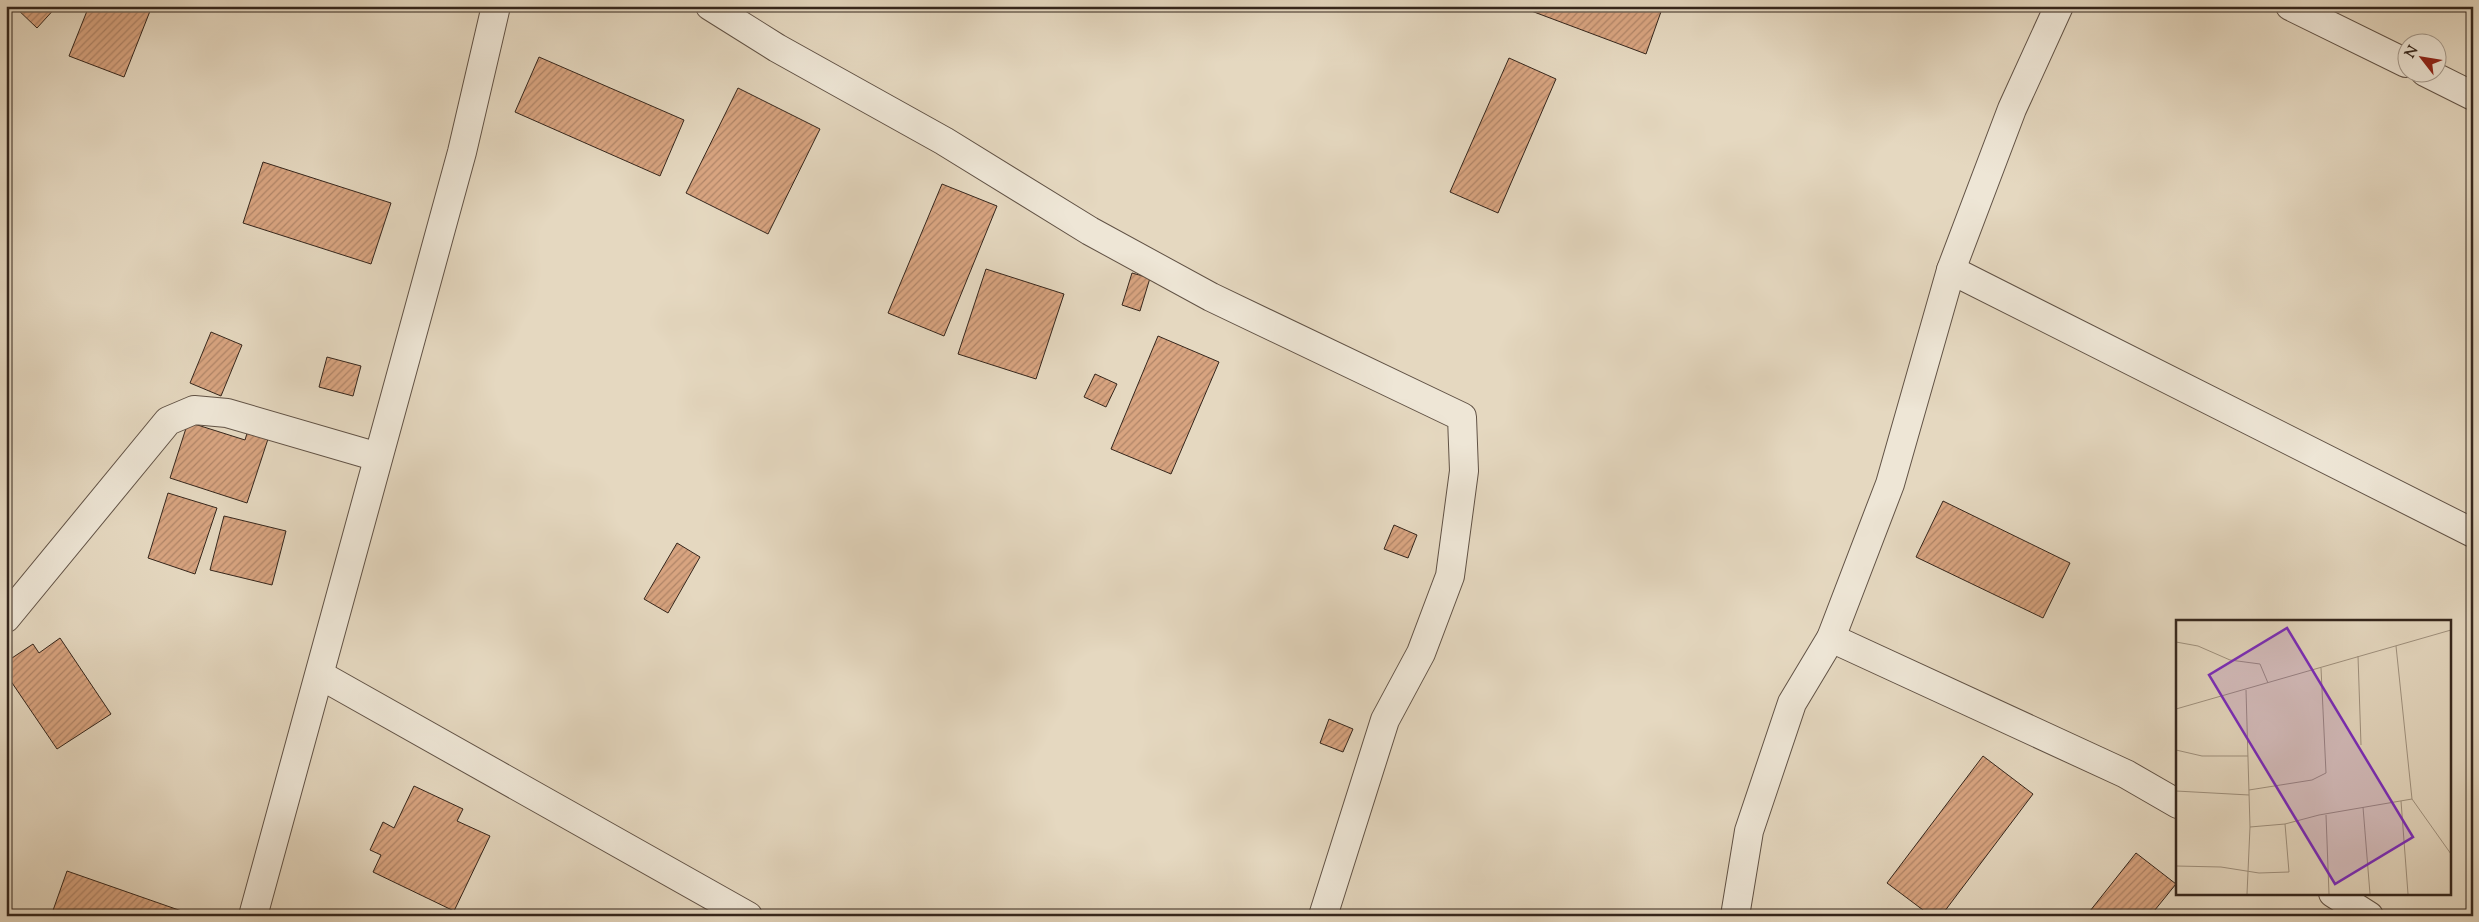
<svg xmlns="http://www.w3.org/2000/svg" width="2479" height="922" font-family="'Sorts Mill Goudy',serif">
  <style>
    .building { fill: url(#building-hatch); stroke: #35261c }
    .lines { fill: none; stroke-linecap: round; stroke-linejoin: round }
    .street-casing { stroke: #615245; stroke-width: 30 }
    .street { stroke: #eee6d6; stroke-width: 28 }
    .inset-road { fill: none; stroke: #9f917e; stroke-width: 1 }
    .view { fill: #7b2cbf; fill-opacity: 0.15; stroke: #7b2cbf; stroke-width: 2.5 }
    .inset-edge { fill: none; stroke: #35261c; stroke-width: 2.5 }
  </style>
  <defs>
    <pattern id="building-hatch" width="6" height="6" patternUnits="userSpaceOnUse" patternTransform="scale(1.25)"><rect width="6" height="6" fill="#d8a480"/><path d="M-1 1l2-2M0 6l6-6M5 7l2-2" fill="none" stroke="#b08568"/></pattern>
  </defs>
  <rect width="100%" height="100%" fill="#e5d8c0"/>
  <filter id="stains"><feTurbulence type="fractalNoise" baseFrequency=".004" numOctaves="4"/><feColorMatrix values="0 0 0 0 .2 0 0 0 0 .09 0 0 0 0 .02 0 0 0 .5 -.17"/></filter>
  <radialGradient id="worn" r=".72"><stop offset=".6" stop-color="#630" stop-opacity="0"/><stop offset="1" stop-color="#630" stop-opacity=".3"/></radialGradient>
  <!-- building -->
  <g class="building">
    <polygon points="14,6 57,6 37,28"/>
    <polygon points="89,6 152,6 124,77 69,56"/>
    <polygon points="1518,6 1663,6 1646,54"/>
    <polygon points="539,57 684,120 660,176 515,112"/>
    <polygon points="1509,58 1556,79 1498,213 1450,192"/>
    <polygon points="738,88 820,129 768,234 686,193"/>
    <polygon points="263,162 391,203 371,264 243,223"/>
    <polygon points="942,184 997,206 944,336 888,313"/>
    <polygon points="986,269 1064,294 1036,379 958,354"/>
    <polygon points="1132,273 1150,278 1140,311 1122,305"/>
    <polygon points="211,332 242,345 221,396 190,383"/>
    <polygon points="1158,336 1219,362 1171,474 1111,449"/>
    <polygon points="327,357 361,366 353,396 319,387"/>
    <polygon points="1095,374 1117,384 1106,407 1084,397"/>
    <polygon points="188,422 245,440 248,430 269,436 247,503 170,478"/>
    <polygon points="168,493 217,508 195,574 148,558"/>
    <polygon points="1943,501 2070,563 2043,618 1916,557"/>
    <polygon points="224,516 286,531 272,585 210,570"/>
    <polygon points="1394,525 1417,535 1408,558 1384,549"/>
    <polygon points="677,543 700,557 668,613 644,599"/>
    <polygon points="60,638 111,714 57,749 6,674 6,662 33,644 39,653"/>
    <polygon points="1329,719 1353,729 1343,752 1320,743"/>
    <polygon points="1983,756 2033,794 1941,916 1931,916 1887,883"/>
    <polygon points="414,786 463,809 457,821 490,836 454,911 373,872 381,855 370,850 383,822 394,828"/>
    <polygon points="2136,853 2176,884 2150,916 2086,916"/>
    <polygon points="67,871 193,915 193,916 51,916"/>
  </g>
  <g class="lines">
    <!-- street casing -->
    <g class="street-casing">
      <g id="street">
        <polyline points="710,6 777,48 944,141 1090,231 1211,297 1462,417 1464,471 1450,576 1421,653 1385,720 1323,916"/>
        <polyline points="2290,6 2406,63"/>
        <polyline points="2425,72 2473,96"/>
        <polyline points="1951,270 2473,533"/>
        <polyline points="6,618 168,421 194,410 227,413 378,457"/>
        <polyline points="1831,638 2126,774 2178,804"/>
        <polyline points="320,675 748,916"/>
        <polyline points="2333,893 2369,916"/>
        <polyline points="253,916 462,152 496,6"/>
        <polyline points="1735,916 1749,831 1792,703 1831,638 1890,484 1951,270 2012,109 2059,6"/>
      </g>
    </g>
    <!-- street -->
    <use href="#street" class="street"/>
  </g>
  <!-- overview -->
  <g transform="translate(2176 620)">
    <rect width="275" height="275" fill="#e5d8c0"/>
    <path class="inset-road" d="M0 22 22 26 54 40 84 44 92 63M220 26 236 179 275 234M182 36 185 125M70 70 74 207 71 274M0 89 275 10M0 130 26 136H72M73 170 136 160 150 153 145 48M0 171 73 175M225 181 232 274M187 187 194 274M150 195 153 274M74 207 109 204 143 195 236 179M0 246 45 247 83 253 113 252 109 204"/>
    <path class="view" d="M111 8 237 217 159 264 33 55Z"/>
    <rect width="275" height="275" class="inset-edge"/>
  </g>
  <!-- margin -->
  <rect width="2479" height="922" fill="none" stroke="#e5d8c0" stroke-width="25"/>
  <rect x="8" y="8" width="2464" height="907" fill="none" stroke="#35261c" stroke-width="2.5"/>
  <rect x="12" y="12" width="2454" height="897" fill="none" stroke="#35261c"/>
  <!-- north arrow -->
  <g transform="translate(2422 58) rotate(301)"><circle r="24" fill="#eee6d6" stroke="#a4998c"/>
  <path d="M0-4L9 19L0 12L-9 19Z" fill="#8f2418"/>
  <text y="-8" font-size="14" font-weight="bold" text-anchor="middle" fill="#35261c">N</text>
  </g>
  <rect width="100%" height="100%" filter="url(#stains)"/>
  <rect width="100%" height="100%" fill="url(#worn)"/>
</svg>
